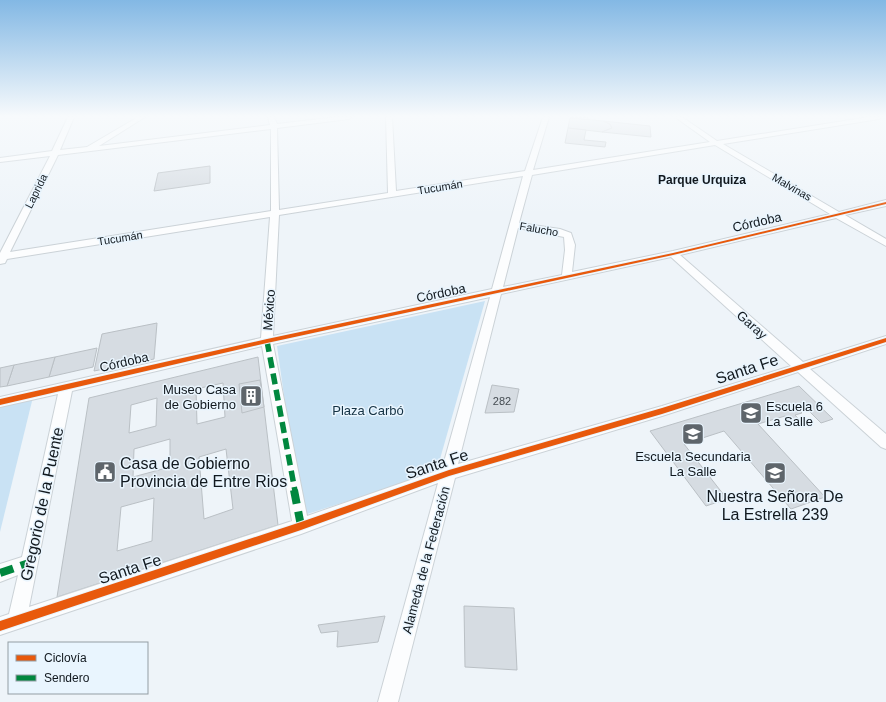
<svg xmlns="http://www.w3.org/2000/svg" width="886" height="702" font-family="Helvetica,sans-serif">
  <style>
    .green { fill: #c9e2f4 }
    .building { fill: #d6dce2; stroke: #bac0c5; fill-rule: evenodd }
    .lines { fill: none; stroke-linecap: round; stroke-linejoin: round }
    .minor-casing { stroke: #cbd2d7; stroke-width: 2 }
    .minor { fill: #fcfdfe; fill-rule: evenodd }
    .quiet-far1 { stroke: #00873e; stroke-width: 5.5; stroke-dasharray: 11 5.5; stroke-linecap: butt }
    .quiet { stroke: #00873e; stroke-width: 8; stroke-dasharray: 14 8; stroke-linecap: butt }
    .cycleway-casing { stroke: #e9f5fe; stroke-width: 2 }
    .cycleway { fill: #e8590c; fill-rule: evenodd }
    .labels { text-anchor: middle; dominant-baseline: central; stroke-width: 3; stroke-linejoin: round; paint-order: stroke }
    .far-street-label { font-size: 11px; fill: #11181e; stroke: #e9f5fe }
    .number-label { font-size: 11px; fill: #444b51 }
    .far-neighbourhood-label { font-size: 12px; font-weight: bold; fill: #11181e; stroke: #e9f5fe }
    .street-label { font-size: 13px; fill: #11181e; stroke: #e9f5fe }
    .poi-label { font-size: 13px; fill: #11181e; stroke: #e9f5fe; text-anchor: end }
    .park-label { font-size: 13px; fill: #143244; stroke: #e9f5fe }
    .near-street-label { font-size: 16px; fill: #11181e; stroke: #e9f5fe }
    .near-poi-label { font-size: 16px; fill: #11181e; stroke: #e9f5fe; text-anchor: start }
  </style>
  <rect width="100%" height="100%" fill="#eef4f9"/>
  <!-- green -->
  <g class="green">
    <polygon points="485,301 436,473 301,516 277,346"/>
    <polygon points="33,397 0,532 0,405"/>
  </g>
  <!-- building -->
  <g class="building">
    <polygon points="571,117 588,117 588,120 570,118"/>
    <polygon points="570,118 603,121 610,124 612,128 602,132 568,128"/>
    <polygon points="603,121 650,126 651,137 602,132 612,128 610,124"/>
    <polygon points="568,128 586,130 584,140 606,142 605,147 565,143"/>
    <polygon points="210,166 210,183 154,191 158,173"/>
    <polygon points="157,323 154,359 94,371 102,334"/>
    <polygon points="97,348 93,367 49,377 55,357"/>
    <polygon points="55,357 49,377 7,386 14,365"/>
    <path d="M258 357 278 525 57 597 89 398ZM223 383 225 417 197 424 196 389ZM157 398 156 426 129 433 131 405ZM170 439V467L133 477 134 449ZM226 449 233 509 204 519 199 457ZM154 498 152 541 117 551 121 507Z"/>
    <polygon points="14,365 7,386 0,387 0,368"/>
    <polygon points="260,380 264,407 242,413 239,384"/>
    <polygon points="492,385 519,389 514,412 485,413"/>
    <polygon points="799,386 833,419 821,423 801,403 794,405 802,413 795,415 802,423 794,425 785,416 758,424 825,497 791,509 724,431 684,444 727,499 706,506 650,431"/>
    <polygon points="464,606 514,608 517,670 465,667"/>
    <polygon points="385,616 378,642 337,647 338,631 321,633 318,625"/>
  </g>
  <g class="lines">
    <!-- minor casing -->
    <g class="minor-casing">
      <path id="minor" d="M68 117H74L60 150 87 147 138 117H145L99 146 270 125 268 117H274L277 124 337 117H352L349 119 277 128 279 210 388 193 386 117H392L396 191 525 171 543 117H549L533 170 710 142 675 117H682L717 141 869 117H882L879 119 723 144 839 212 886 200V206L845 215 886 239V246L836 218 680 255 803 362 886 336V344L810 369 886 434V449L881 447 798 372 662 416 455 478 398 702H378L438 483 301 534 0 635V617L9 614 18 575 0 582V564L22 557 58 394 0 407V397L261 338 270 217 7 259 5 263 0 264V253L50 156 0 162V158L52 151ZM271 129V211L10 252 58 155ZM715 145 830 214 673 251 572 272 575 245 571 233 560 229 519 223 532 175ZM523 176 492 289 273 336 279 215ZM518 228 564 237 565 250 562 275 503 287ZM671 257 791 366 662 406 458 464 501 294ZM490 297 442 469 307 516 273 344ZM262 346 292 521 29 607 72 391Z"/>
    </g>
    <!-- minor -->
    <use href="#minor" class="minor"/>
    <!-- quiet-far1 -->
    <polyline class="quiet-far1" points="267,341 295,491"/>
    <!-- quiet -->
    <g class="quiet">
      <polyline points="294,490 301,526"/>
      <polyline points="0,573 29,563"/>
    </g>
    <!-- cycleway casing -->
    <g class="cycleway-casing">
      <g id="cycleway">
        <polygon points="886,202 886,204 673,255 267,343 0,405 0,399 267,339 673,253"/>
        <polygon points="886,338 886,342 662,414 449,476 301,530 0,631 0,621 301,522 449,470 662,408"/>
      </g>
    </g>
    <!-- cycleway -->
    <use href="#cycleway" class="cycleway"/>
  </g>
  <!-- sky -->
  <linearGradient id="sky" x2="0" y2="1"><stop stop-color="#83b8e4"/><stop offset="0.54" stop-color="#f7fafc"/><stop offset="1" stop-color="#f7fafc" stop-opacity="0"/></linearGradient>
  <rect width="886" height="215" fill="url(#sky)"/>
  <!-- icons -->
  <defs>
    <g id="building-square" transform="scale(1.15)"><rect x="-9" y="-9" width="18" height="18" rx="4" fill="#5e656b" stroke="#e9f5fe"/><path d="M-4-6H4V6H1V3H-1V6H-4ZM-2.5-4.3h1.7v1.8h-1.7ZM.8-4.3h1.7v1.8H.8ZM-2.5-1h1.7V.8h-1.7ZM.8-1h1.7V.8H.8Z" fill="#fff"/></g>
    <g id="school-square" transform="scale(1.15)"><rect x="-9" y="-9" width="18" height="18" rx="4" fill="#5e656b" stroke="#e9f5fe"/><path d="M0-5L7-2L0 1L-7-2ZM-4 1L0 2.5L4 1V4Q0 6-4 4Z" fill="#fff"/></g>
    <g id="civic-square" transform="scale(1.15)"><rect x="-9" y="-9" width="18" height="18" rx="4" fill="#5e656b" stroke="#e9f5fe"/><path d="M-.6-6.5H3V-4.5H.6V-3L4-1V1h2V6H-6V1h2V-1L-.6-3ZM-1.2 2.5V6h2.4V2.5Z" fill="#fff"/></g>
  </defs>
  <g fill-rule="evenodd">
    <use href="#building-square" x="251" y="396"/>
    <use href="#school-square" x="751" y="413"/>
    <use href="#school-square" x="693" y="434"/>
    <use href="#civic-square" x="105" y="472"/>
    <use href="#school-square" x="775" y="473"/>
  </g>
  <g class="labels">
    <!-- far-street labels -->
    <g class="far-street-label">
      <text transform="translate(440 187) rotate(-9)">Tucumán</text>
      <text transform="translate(792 187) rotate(30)">Malvinas</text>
      <text transform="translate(36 191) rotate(-64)">Laprida</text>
      <text transform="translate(539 229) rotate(10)">Falucho</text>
      <text transform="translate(120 238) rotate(-9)">Tucumán</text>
    </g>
    <!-- number labels -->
    <g class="number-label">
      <text x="502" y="401">282</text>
    </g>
    <!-- far-neighbourhood labels -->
    <g class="far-neighbourhood-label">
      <text x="702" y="180">Parque Urquiza</text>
    </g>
    <!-- street labels -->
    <g class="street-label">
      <text transform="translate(757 222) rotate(-13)">Córdoba</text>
      <text transform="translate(441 293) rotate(-12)">Córdoba</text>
      <text transform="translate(269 310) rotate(-86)">México</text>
      <text transform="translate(752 325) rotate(42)">Garay</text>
      <text transform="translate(124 362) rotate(-13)">Córdoba</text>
      <text transform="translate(426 560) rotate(-75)">Alameda de la Federación</text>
    </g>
    <!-- poi labels -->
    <g class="poi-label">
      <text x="236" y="389">Museo Casa<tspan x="236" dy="15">de Gobierno</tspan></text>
      <text x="766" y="406" text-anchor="start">Escuela 6<tspan x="766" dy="15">La Salle</tspan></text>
      <text x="693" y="456" text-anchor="middle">Escuela Secundaria<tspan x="693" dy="15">La Salle</tspan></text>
    </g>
    <!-- park labels -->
    <g class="park-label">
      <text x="368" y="410">Plaza Carbó</text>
    </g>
    <!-- near-street labels -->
    <g class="near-street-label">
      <text transform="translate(747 369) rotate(-18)">Santa Fe</text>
      <text transform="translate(437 464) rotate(-18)">Santa Fe</text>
      <text transform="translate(42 504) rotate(-78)">Gregorio de la Puente</text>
      <text transform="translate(130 569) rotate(-18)">Santa Fe</text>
    </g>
    <!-- near-poi labels -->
    <g class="near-poi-label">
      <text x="120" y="463">Casa de Gobierno<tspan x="120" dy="18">Provincia de Entre Rios</tspan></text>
      <text x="775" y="496" text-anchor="middle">Nuestra Señora De<tspan x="775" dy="18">La Estrella 239</tspan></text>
    </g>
  </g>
  <!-- legend -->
  <rect x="8" y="642" width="140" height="52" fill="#e9f5fe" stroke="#939da4"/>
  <rect x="16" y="655" width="20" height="6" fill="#e8590c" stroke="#939da4"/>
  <text x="44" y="662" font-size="12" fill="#11181e">Ciclovía</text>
  <rect x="16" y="675" width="20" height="6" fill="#00873e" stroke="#939da4"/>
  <text x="44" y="682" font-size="12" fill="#11181e">Sendero</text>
</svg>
